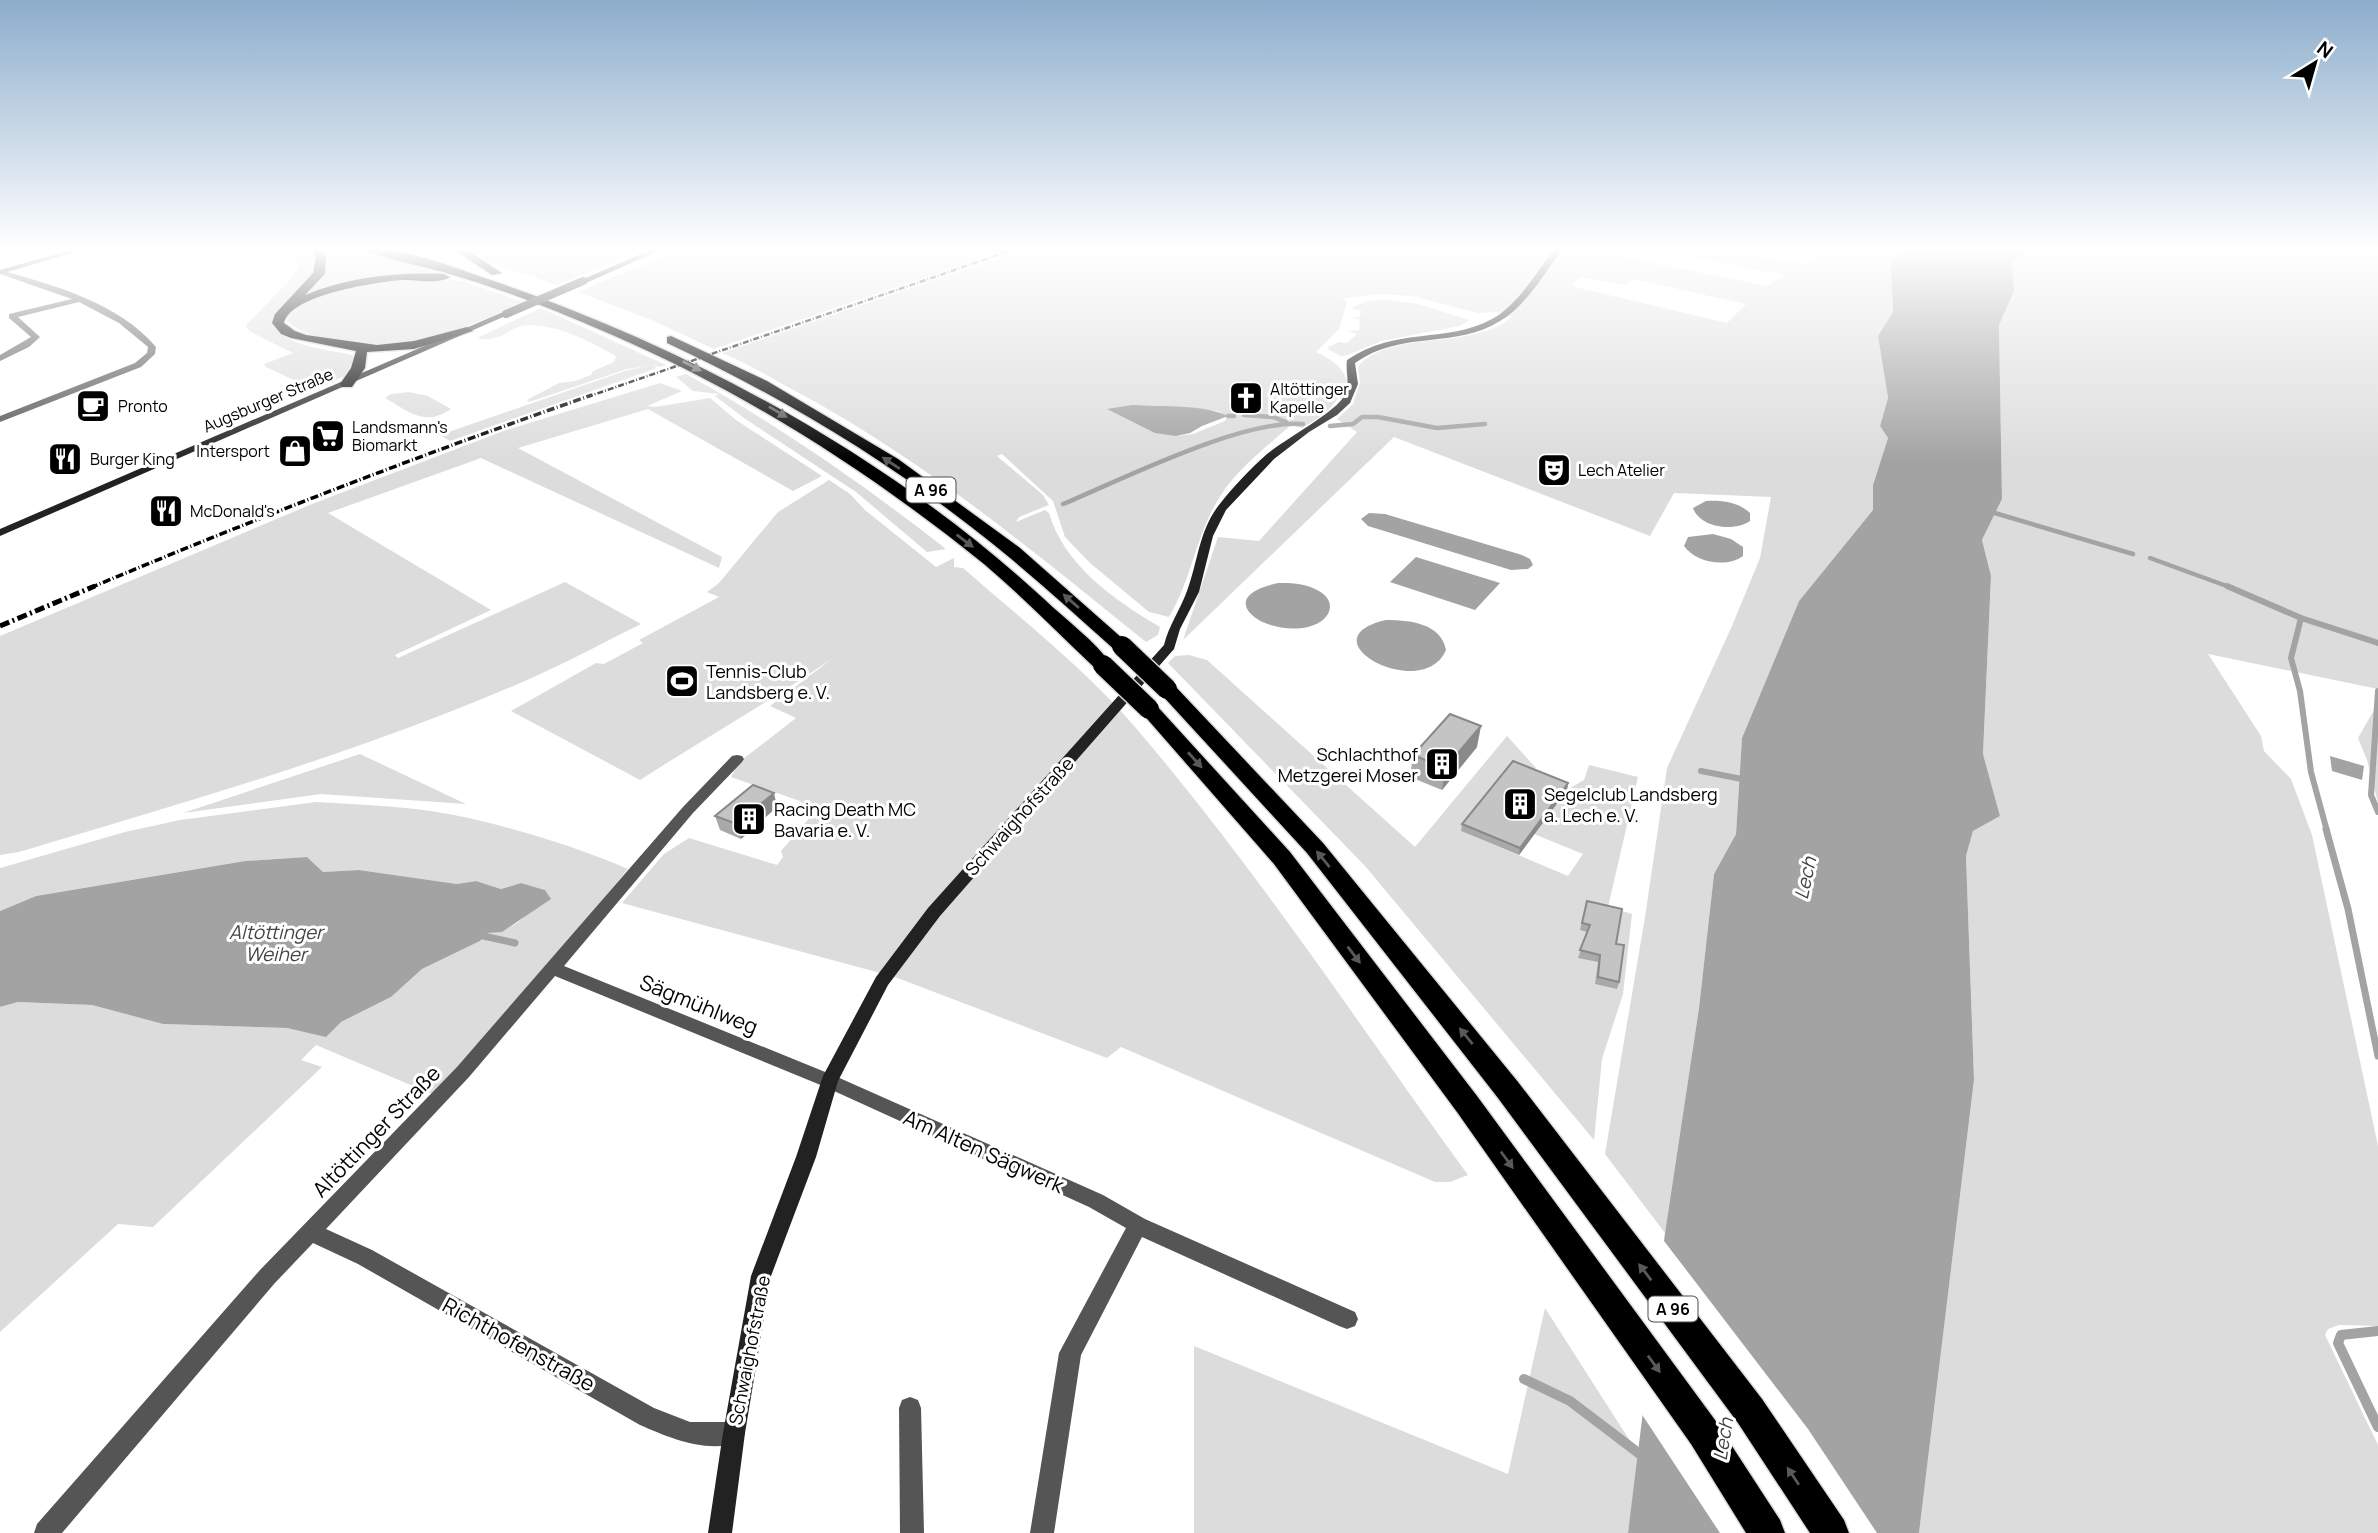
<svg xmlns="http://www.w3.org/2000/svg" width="2378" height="1533" font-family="Manrope,sans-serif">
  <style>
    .green { fill: #dcdcdc; fill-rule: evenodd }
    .water { fill: #a3a3a3 }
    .pier { fill: #fff }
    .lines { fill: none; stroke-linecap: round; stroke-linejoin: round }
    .stream-far3 { stroke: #a3a3a3; stroke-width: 4.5 }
    .stream-far2 { stroke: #a3a3a3; stroke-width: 6 }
    .stream-far1 { stroke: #a3a3a3; stroke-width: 7 }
    .stream { stroke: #a3a3a3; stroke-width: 10 }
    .highway-casing { stroke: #dbdbdb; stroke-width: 3 }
    .street { fill: #555; fill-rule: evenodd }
    .secondary { fill: #222; fill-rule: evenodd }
    .highway { fill: #000; fill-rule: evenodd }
    .rail-far2 { stroke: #000; stroke-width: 2.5; stroke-dasharray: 6 2 1 2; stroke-linecap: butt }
    .rail-far1 { stroke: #000; stroke-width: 3.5; stroke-dasharray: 8 2.5 1 2.5; stroke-linecap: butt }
    .rail { stroke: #000; stroke-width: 5; stroke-dasharray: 10 3.5 2 3.5; stroke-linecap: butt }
    .highway-bridge-casing { stroke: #dbdbdb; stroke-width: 23; stroke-linecap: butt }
    .secondary-bridge { stroke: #222; stroke-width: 8 }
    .highway-bridge { stroke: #000; stroke-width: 20 }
    .wall { fill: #a9a9a9 }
    .shaded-wall { fill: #898989 }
    .building { fill: #c4c4c4; stroke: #898989; stroke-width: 2 }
    .oneway { fill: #595959 }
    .labels { text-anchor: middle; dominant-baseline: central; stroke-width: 6; stroke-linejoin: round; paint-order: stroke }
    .far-poi-label { font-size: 16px; fill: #000; stroke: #fff; text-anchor: start }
    .far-street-label { font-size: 16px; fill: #000; stroke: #fff }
    .shield { fill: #fff; stroke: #4c4c4c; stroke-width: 2 }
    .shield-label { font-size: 16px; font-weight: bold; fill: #000 }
    .poi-label { font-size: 18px; fill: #000; stroke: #fff; text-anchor: start }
    .street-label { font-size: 18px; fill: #000; stroke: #fff }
    .water-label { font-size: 19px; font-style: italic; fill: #444; stroke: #fff }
    .near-street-label { font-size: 21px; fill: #000; stroke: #fff }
  </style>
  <rect width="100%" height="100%" fill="#fff"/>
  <!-- green -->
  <g class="green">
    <path d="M284 247H308L317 256 315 274 273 319 272 325C285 347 329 349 352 355L354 363 351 373 315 390 266 367 264 364 293 353 249 331 246 325 289 281 299 266Z"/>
    <path d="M321 247H345L441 272 375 278 306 293C320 280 333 266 321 247Z"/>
    <polygon points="462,247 648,247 557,285 479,258"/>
    <polygon points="684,247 1014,247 714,349 652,320 578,292"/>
    <path d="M1030 247H1575L1767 286 1785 275 1642 247H1693L1806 264 1829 250 1815 247H1904L1891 266 1893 312 1878 336 1888 398 1880 426 1888 438 1873 485V510L1799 601 1742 738 1736 834 1714 874 1699 1008 1665 1233 1605 1154 1645 917 1667 768 1732 626 1760 558 1771 497 1674 493 1650 536 1394 437 1183 640 1218 537 1259 541 1357 432 1337 419 1353 404 1360 383 1358 367C1388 329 1472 351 1512 317L1495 312 1478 313 1412 296 1382 294 1340 299 1347 301 1339 329 1316 352C1330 359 1342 365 1347 381 1338 405 1324 415 1302 428L1291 425C1263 450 1231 473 1214 507 1195 542 1190 582 1169 617L1149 612 1090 563 1065 537 1053 501 1002 454 997 456 1043 495 1049 505 1019 517 1016 522 1045 510 1049 513C1064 565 1114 600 1160 627L1158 635 1146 642C1036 553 927 463 803 395 776 381 750 364 722 353ZM1580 277 1626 285 1633 279 1746 304 1727 323 1571 286ZM1108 409H1202L1218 411 1227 417 1225 421 1193 434 1176 436Z"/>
    <polygon points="2029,247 2378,247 2378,689 2208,654 2261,736 2264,751 2291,779 2312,835 2378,1146 2378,1326 2339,1325 2328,1329 2325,1335 2378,1445 2378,1533 1919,1533 1974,1080 1966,856 1973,831 2000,816 1983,754 1991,576 1982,540 2002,499 1999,325 2014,291 2012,264"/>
    <path d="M439 278 462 281 524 302C458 331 404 355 331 339 314 335 300 333 287 321 291 315 295 308 301 304 333 282 402 279 439 278Z"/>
    <path d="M1386 300 1418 304 1469 320 1460 326 1381 341 1348 355 1341 356 1329 350 1328 347 1339 342 1347 343 1357 334 1348 331 1359 330 1360 319 1350 318 1360 317 1361 310 1351 309C1361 301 1373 300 1386 300Z"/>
    <path d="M541 308 666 365 660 367 653 365 657 368 450 441 440 435 628 370 648 366 627 369 529 402 527 400 559 383 575 381 591 375 593 371 614 362 616 356C591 342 559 325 529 325 509 325 504 343 477 338Z"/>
    <path d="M686 374C775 423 863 484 946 549L927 552 856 492 744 418 715 396 719 394 693 391 676 377Z"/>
    <path d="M660 383 682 391 647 406 655 407 710 398 736 420 822 476 793 491 648 409 518 448 722 557 719 568 481 458 328 513 491 610 395 655 398 658 565 582 641 624C606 641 572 660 536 676 369 750 193 800 19 852L0 855V636L312 504 506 430Z"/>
    <path d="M409 392 428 396 451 409C424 427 410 412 385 398L391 394Z"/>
    <path d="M829 480 850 494 865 510 936 567 954 558V567L963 568C1021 619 1084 668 1135 727 1256 868 1358 1024 1468 1175L1450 1182H1435L1121 1047 1107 1058 895 977 622 903 664 854 689 838 777 865 783 857 781 851 812 815 800 801 731 777 738 763 796 718 770 706 833 658C770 701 704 739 640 780L511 711 596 663 604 664 643 643 639 640 719 597 707 592 719 583 778 512Z"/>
    <polygon points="1189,655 1207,660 1415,847 1507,736 1536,768 1461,831 1568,876 1583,854 1534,834 1567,790 1584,780 1589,765 1638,777 1608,907 1632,914 1623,994 1602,1059 1594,1140 1365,866 1168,663 1175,656"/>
    <polygon points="2378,703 2378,803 2367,760 2358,738"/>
    <polygon points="360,754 466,804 321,794 183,813"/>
    <path d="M316 802C362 805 409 806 454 815 509 826 577 847 628 869L439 1097 316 1045 301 1060 322 1067 153 1227 118 1224 0 1332V1007L18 1002 92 1005 163 1024 287 1028 326 1036 341 1022 391 997 422 969 480 941 487 933C519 929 527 916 545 890L521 883 501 889 476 881 457 884 359 870 323 872 307 857 245 861 36 896 0 911V868L125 832 180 820Z"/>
    <polygon points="1545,1308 1639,1455 1628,1533 1194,1533 1194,1346 1508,1474"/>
  </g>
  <!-- water -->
  <g class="water">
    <polygon points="1904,247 2029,247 2012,264 2014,291 1999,325 2002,499 1982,540 1991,576 1983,754 2000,816 1973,831 1966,856 1974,1080 1919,1533 1628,1533 1665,1233 1699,1008 1714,874 1736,834 1742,738 1799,601 1873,510 1873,485 1888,438 1880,426 1888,398 1878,336 1893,312 1891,266"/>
    <path d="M1132 405C1160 407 1204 404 1228 416L1202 426 1190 433 1176 436 1155 433 1107 409Z"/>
    <path d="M1706 501C1722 500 1738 502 1750 513V521C1734 532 1700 528 1693 508Z"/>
    <polygon points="1369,513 1385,514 1522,555 1530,559 1533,565 1528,569 1511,570 1368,526 1361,519"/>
    <path d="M1713 534 1731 539 1743 547V556C1727 568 1696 563 1684 546L1688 537Z"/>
    <polygon points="1416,557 1500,583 1475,610 1390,582"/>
    <path d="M1278 583C1290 583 1303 583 1315 589 1340 600 1331 622 1308 627 1264 637 1210 597 1278 583Z"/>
    <path d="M1386 620C1409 620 1441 623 1446 650 1423 704 1302 639 1386 620Z"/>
    <polygon points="2330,756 2364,766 2362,780 2332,771"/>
    <polygon points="307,857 323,872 359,870 457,884 476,881 501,889 521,883 545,890 551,899 502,932 487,933 480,941 422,969 391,997 341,1022 326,1037 287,1028 163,1024 92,1005 18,1002 0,1007 0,911 36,896 245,861"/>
  </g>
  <!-- pier -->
  <polygon class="pier" points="1661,1237 1808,1429 1877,1533 1720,1533 1641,1413"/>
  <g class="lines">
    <!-- stream-far3 -->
    <g class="stream-far3">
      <polyline points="1244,415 1273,417 1286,422"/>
      <polyline points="1228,416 1234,416"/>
      <polyline points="1330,426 1353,424 1362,417 1378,417 1437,428 1485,424"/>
      <path d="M1063 504C1123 479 1242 419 1303 424"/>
      <polyline points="1988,511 2133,554"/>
      <polyline points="2150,558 2232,588"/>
    </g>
    <!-- stream-far2 -->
    <g class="stream-far2">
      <polyline points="2227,586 2301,618 2291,658 2300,691 2311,772 2327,831"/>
      <polyline points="2301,618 2378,643"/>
      <polyline points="2378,691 2371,795 2378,812"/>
      <polyline points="1701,771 1747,780"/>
    </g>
    <!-- stream-far1 -->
    <g class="stream-far1">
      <polyline points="2326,829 2348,909 2378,1056"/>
      <polyline points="479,935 515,943"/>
    </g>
    <!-- stream -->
    <g class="stream">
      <polyline points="2378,1331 2341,1335 2338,1343 2378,1427"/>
      <polyline points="1524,1379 1570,1401 1645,1458"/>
    </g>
    <!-- highway casing -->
    <g class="highway-casing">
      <g id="highway">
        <path d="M309 247H319L326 256 325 274 305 295C349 277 397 272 444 274L450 277C439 285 415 279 402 280 376 282 290 295 284 323L295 331 306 335 377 345 414 341 467 327 473 331 414 349 367 352 365 368 352 387H342L340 384 351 368 356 351 291 338 281 334 272 323 275 314 313 273 316 256Z"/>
        <path d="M361 247C403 247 449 266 488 279 688 347 888 455 1044 599 1066 620 1095 641 1112 665L1103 671 1096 669C1059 634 1023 597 984 564 870 472 745 392 610 334 557 311 502 289 446 273 427 267 373 257 361 247Z"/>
        <polygon points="450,247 462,247 502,273 492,275"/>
        <path d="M671 336 767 381 898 459 1020 548 1131 646 1129 650H1115C1068 608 1021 565 970 526 876 453 774 393 667 343V337Z"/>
        <polygon points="1167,683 1174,685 1323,843 1518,1082 1762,1399 1844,1520 1849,1533 1810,1533 1738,1423 1498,1098 1307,853 1160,693 1157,689 1160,685"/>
        <polygon points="1149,703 1156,705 1290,852 1477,1096 1715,1420 1780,1520 1785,1533 1746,1533 1691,1444 1457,1112 1274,864 1142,713 1139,709 1142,705"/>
      </g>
    </g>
    <!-- street -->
    <g class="street">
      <path d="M0 270C54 285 119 303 156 347L155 354 141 367 0 422V416L135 363 147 353 148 347 119 323 79 302 18 317 40 337 29 347 0 361V355L31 337 9 318V314L72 299 0 274Z"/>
      <path d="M737 755 742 756 744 759 742 762 693 813 564 966 835 1076 1103 1195 1145 1219 1355 1312 1358 1319 1355 1326 1347 1329 1339 1326 1142 1237 1081 1355 1054 1533H1030L1059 1353 1126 1228 1089 1207 823 1086 555 976 469 1077 326 1229 372 1250 654 1408 690 1422H734L742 1425 745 1433 742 1441C709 1455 670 1438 640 1425L358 1264 313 1243 274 1284 62 1533H34L37 1524 260 1270 457 1067 683 807 732 756Z"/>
      <polygon points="910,1397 918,1400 921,1408 924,1533 900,1533 899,1408 902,1400"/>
    </g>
    <!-- secondary -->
    <g class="secondary">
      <polygon points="81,247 92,247 0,274 0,270"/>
      <polygon points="657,247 667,247 586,283 579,281"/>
      <path d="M1556 247H1564C1545 272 1527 305 1500 321 1456 349 1401 330 1355 363L1358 384 1350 403 1337 415 1309 432 1274 459 1226 510 1213 536 1199 592 1180 629 1174 649 940 916 888 985 838 1081 816 1157 771 1276 745 1433 732 1533H708L723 1433 751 1276 796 1157 823 1076 876 977 928 908 1164 645C1169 625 1180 610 1187 591 1198 562 1199 530 1219 505 1233 487 1250 469 1267 454 1284 440 1337 411 1344 396 1351 383 1345 373 1347 360 1397 326 1446 344 1492 319 1519 304 1537 271 1556 247Z"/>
      <polygon points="503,312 510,314 0,536 0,529"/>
    </g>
    <!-- highway -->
    <use href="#highway" class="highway"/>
    <!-- rail-far2 -->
    <polyline class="rail-far2" points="587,397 1021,247"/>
    <!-- rail-far1 -->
    <path class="rail-far1" d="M90 588C256 518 423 454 592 395"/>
    <!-- rail -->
    <polyline class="rail" points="0,626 95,586"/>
    <!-- highway-bridge casing -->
    <g class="highway-bridge-casing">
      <g id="highway-bridge">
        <polyline points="1122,646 1167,689"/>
        <polyline points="1103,665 1149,709"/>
      </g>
    </g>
    <!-- secondary-bridge -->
    <polyline class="secondary-bridge" points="506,314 583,281"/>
    <!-- highway-bridge -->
    <use href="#highway-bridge" class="highway-bridge"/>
  </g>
  <!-- wall -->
  <g class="wall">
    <polygon points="1477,747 1442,790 1410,777 1413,755"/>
    <polygon points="1568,783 1567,790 1519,855 1461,831 1462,824"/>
    <polygon points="777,807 741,839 720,830 715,816"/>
    <polygon points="1587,901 1616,944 1619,982 1617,989 1595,984 1598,962 1578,958 1587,932 1580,930"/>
  </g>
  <!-- shaded-wall -->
  <g class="shaded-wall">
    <polygon points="1481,726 1477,747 1442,790 1445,768"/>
    <polygon points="1568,783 1567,790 1519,855 1520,848"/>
    <polygon points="774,793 777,807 741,839 737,824"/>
  </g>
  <!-- building -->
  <g class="building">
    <polygon points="1450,714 1481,726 1445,768 1413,755"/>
    <polygon points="1513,761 1568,783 1520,848 1462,824"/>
    <polygon points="753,785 774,793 737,824 715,816"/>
    <polygon points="1587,901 1622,909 1616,944 1624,945 1619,982 1598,977 1600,955 1580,950 1590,925 1582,923"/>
  </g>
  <!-- one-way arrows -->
  <defs><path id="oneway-solid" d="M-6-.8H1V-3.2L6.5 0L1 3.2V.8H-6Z" transform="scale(1.75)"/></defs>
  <g class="oneway">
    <use href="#oneway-solid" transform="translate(692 366) rotate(27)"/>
    <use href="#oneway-solid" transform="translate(778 412) rotate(31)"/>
    <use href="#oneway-solid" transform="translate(891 463) rotate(-147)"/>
    <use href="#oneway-solid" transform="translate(965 541) rotate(37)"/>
    <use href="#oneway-solid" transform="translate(1071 601) rotate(-139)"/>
    <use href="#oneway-solid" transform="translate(1195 760) rotate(48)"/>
    <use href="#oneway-solid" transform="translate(1323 859) rotate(-129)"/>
    <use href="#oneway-solid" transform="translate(1354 955) rotate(53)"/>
    <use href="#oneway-solid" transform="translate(1466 1036) rotate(-129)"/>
    <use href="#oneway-solid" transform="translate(1507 1160) rotate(54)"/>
    <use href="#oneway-solid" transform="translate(1645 1272) rotate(-127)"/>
    <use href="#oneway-solid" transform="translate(1654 1364) rotate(54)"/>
    <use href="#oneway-solid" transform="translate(1793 1476) rotate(-124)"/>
  </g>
  <!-- sky -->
  <linearGradient id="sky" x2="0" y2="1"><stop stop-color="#8cadcc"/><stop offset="0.54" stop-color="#fff"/><stop offset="1" stop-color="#fff" stop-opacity="0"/></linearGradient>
  <rect width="2378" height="461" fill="url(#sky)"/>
  <!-- icons -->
  <defs>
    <g id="church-square" transform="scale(1.75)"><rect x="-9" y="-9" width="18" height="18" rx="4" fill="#000" stroke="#fff"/><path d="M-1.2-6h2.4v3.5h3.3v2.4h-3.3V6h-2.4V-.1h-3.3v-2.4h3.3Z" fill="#fff"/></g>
    <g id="cafe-square" transform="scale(1.75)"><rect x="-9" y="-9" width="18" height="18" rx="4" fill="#000" stroke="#fff"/><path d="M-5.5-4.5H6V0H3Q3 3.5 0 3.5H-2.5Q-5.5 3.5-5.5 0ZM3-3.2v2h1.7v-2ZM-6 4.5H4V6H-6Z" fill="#fff"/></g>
    <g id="supermarket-square" transform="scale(1.75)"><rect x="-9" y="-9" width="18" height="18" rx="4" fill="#000" stroke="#fff"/><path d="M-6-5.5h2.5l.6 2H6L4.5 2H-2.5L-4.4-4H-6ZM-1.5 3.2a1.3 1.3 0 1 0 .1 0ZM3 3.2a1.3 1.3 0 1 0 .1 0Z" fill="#fff"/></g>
    <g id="shop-square" transform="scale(1.75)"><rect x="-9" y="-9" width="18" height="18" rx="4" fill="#000" stroke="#fff"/><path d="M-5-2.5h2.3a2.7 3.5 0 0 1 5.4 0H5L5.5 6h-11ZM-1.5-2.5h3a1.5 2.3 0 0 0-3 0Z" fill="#fff"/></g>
    <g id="restaurant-square" transform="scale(1.75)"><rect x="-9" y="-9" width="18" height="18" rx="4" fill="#000" stroke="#fff"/><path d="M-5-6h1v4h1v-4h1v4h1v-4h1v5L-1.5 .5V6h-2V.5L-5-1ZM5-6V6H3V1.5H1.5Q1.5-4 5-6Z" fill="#fff"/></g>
    <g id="theatre-square" transform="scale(1.75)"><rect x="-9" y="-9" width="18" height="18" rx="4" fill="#000" stroke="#fff"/><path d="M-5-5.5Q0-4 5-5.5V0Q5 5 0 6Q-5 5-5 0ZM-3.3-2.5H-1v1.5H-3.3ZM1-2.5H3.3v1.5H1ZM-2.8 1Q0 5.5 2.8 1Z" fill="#fff"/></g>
    <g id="stadium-square" transform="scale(1.75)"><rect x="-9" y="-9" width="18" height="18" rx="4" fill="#000" stroke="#fff"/><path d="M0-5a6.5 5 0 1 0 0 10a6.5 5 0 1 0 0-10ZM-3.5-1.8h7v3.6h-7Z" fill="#fff"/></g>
    <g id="building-square" transform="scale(1.75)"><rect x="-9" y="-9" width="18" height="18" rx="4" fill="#000" stroke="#fff"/><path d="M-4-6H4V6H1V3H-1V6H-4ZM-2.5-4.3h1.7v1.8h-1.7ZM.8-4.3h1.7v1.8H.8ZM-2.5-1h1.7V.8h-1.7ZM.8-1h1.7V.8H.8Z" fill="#fff"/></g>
  </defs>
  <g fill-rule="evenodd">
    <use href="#church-square" x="1246" y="398"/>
    <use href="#cafe-square" x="93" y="406"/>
    <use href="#supermarket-square" x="328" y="436"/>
    <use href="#shop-square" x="295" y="451"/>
    <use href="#restaurant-square" x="65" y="459"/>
    <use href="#theatre-square" x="1554" y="470"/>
    <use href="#restaurant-square" x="166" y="511"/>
    <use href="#stadium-square" x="682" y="681"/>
    <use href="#building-square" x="1442" y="764"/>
    <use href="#building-square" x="1520" y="804"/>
    <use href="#building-square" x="749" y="819"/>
  </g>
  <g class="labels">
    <!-- far-poi labels -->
    <g class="far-poi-label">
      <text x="1270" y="389">Altöttinger<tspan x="1270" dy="18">Kapelle</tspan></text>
      <text x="118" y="406">Pronto</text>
      <text x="352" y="427">Landsmann's<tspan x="352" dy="18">Biomarkt</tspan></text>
      <text x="270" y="451" text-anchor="end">Intersport</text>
      <text x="90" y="459">Burger King</text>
      <text x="1578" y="470">Lech Atelier</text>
      <text x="190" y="511">McDonald's</text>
    </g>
    <!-- far-street labels -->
    <g class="far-street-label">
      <text transform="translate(268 400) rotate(-23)">Augsburger Straße</text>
    </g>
    <!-- shield labels -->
    <g class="shield">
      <rect x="906.5" y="477.5" width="49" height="25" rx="5"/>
      <rect x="1648.5" y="1296.5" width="49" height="25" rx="5"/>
    </g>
    <g class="shield-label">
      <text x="931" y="490">A 96</text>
      <text x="1673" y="1309">A 96</text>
    </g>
    <!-- poi labels -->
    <g class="poi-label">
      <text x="706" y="671">Tennis-Club<tspan x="706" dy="21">Landsberg e. V.</tspan></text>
      <text x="1418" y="754" text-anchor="end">Schlachthof<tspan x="1418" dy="21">Metzgerei Moser</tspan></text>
      <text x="1544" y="794">Segelclub Landsberg<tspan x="1544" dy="21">a. Lech e. V.</tspan></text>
      <text x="774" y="809">Racing Death MC<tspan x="774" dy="21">Bavaria e. V.</tspan></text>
    </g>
    <!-- street labels -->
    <g class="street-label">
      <text transform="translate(1019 816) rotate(-48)">Schwaighofstraße</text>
      <text transform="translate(749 1350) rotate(-79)">Schwaighofstraße</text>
    </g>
    <!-- water labels -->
    <g class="water-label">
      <text transform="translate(1805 878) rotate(-78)">Lech</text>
      <text x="276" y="932">Altöttinger<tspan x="276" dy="22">Weiher</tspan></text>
      <text transform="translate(1723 1439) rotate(-81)">Lech</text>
    </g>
    <!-- near-street labels -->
    <g class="near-street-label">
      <text transform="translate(699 1004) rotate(22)">Sägmühlweg</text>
      <text transform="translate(376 1131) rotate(-46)">Altöttinger Straße</text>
      <text transform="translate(984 1151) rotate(24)">Am Alten Sägwerk</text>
      <text transform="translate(519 1344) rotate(29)">Richthofenstraße</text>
    </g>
  </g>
  <!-- north arrow -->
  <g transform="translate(2315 63) rotate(37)" stroke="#ffffff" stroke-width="5" paint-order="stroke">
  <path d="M0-5L12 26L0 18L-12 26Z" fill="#000000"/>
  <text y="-10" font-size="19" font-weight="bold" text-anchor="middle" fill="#000000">N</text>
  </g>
</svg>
